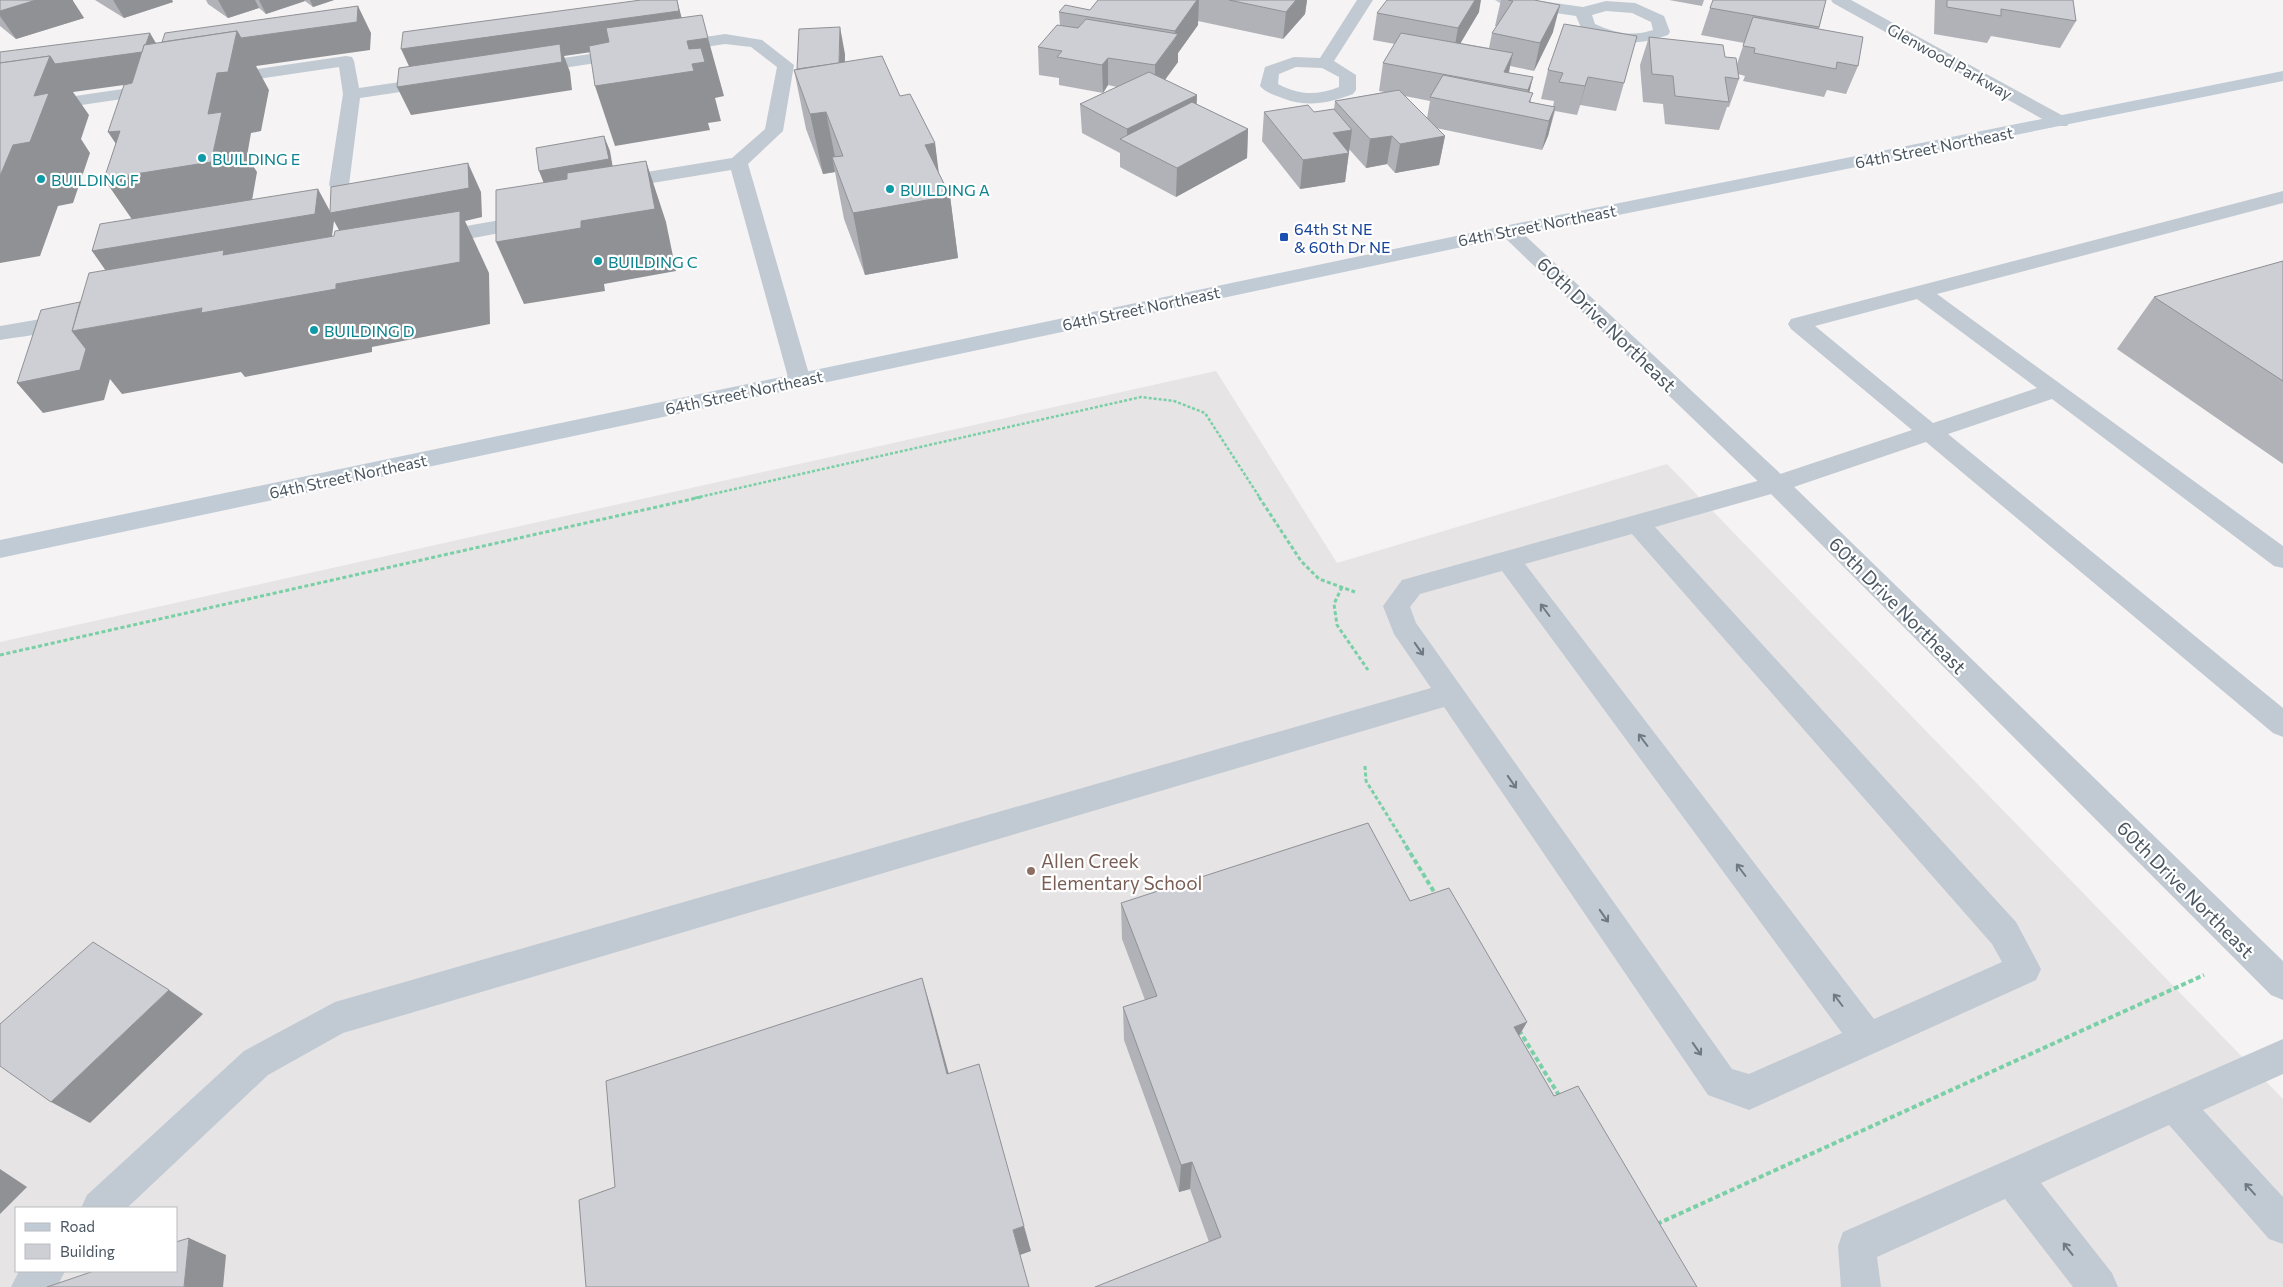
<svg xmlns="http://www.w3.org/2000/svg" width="2283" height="1287" font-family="Commissioner,sans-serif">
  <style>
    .education { fill: #e6e4e5; fill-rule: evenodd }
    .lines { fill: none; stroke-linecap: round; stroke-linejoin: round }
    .path-far2 { stroke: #7ad0a6; stroke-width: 2.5; stroke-dasharray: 3 2; stroke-linecap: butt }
    .path-far1 { stroke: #7ad0a6; stroke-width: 3; stroke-dasharray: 4 2.5; stroke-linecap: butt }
    .path { stroke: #7ad0a6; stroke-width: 4; stroke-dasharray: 5 3; stroke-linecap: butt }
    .service { fill: #c1cad2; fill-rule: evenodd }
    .minor { fill: #c1cad2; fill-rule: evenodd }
    .secondary { fill: #c1cbd6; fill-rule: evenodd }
    .wall { fill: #b0b2b7; fill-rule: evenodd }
    .shaded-wall { fill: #909195; fill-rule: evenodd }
    .building { fill: #cdcfd5; stroke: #909195 }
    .oneway { stroke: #6e7983 }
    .culture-dot { fill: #0f9aa8; stroke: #fff; stroke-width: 2 }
    .transit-dot { fill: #1a4fb4; stroke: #fff; stroke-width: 2 }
    .education-dot { fill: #8d6e63; stroke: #fff; stroke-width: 2 }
    .labels { text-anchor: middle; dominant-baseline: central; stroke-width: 4.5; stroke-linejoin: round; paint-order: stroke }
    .far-street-label { font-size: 16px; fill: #4a5661; stroke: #fff }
    .far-culture-label { font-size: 16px; fill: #0d838f; stroke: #fff; text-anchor: start }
    .far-transit-label { font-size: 16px; fill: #164399; stroke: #fff; text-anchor: start }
    .street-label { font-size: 19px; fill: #4a5661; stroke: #fff }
    .education-label { font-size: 19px; fill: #785e54; stroke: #fff; text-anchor: start }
  </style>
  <rect width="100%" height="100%" fill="#f5f3f3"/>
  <!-- education -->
  <path class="education" d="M1216 371 1337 563 1667 464 2283 1099V1287H0V642ZM16 1208H176V1271H16Z"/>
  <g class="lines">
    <!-- path-far2 -->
    <polyline class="path-far2" points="695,498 1141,397 1174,401 1205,413 1260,498"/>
    <!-- path-far1 -->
    <g class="path-far1">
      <polyline points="1259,497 1301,561 1319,579 1355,592"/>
      <polyline points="1342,587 1334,604 1337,625 1368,670"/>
      <polyline points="0,655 701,497"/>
      <polyline points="1365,766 1366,781 1407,847"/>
    </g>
    <!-- path -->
    <g class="path">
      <polyline points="1406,846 1436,895"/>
      <polyline points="1519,1030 1560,1097"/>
      <polyline points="1657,1224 2204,975"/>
    </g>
    <!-- service -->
    <g class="service">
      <path d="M1357 0H1373L1334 61 1356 75V90L1353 94C1327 104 1304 108 1277 96 1271 94 1264 91 1260 86L1265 67 1294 57 1320 58ZM1296 67 1322 68 1339 77V87C1316 96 1299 95 1278 84L1279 74Z"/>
      <path d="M1495 0H1534L1583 7 1606 1 1635 3 1664 16 1670 32 1668 35C1634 47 1614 44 1582 30L1576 16 1503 5ZM1606 11 1632 13 1651 22 1653 30C1632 37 1615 33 1595 24L1592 15Z"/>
      <polygon points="1831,0 1851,0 2067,118 2070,122 2067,126 2055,126 1833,3"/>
      <polygon points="725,34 762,40 794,65 783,131 748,164 811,381 808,386 800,388 792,386 789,381 731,170 616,189 609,187 607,183 609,179 616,177 732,158 765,129 777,67 751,47 725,44 672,52 666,50 664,47 666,44 672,42"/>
      <polygon points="629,48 635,49 637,53 635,57 531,73 525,72 523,68 525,64 531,63"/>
      <polygon points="346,56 352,57 354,61 359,88 434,77 440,78 443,82 440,86 434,87 360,98 349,185 346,189 332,189 329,185 343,94 339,67 224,84 218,83 215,79 218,75 224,74"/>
      <polygon points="157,84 163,85 166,89 163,93 0,117 0,107"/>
      <path d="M2283 191V203L1937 294 2283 546V568L2274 566 2052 399 1948 434 2283 708V737L2273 733 1926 442 1785 490 1655 527 2016 922 2041 969 2036 980 1749 1110 1708 1095 1444 707 343 1033 268 1075 127 1208H81L87 1195 244 1051 335 1002 1431 688 1394 634 1383 606 1402 580 1768 478 1912 430 1791 329 1788 324 1791 319ZM1917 299 2037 388 1933 423 1815 326ZM1632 534 1992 944 2002 962 1874 1019 1525 564ZM1502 571 1842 1033 1749 1074 1732 1069 1416 623 1410 607 1420 594Z"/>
      <path d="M530 208 537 210 540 214C525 235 458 239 432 244L425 242 422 238 425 234 432 232 506 219Z"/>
      <path d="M71 309 79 310 82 315C69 334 21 336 0 340V326L47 318Z"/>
      <polygon points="2283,1039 2283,1074 2203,1110 2283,1197 2283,1244 2269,1239 2169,1125 2041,1183 2112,1273 2118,1287 2073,1287 2005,1199 1877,1257 1881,1287 1841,1287 1838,1246 1843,1232"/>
      <polygon points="19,1271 65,1271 57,1287 11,1287"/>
    </g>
    <!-- minor -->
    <polygon class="minor" points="1509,225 1516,227 1785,478 2283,961 2283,1000 2271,995 1767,490 1502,235 1499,231 1502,227"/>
    <!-- secondary -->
    <polygon class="secondary" points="2283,71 2283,81 1509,237 0,558 0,540 1509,225"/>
  </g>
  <!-- wall -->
  <g class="wall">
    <polygon points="0,0 73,0 73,1 84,18 16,39 0,26"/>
    <polygon points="95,0 172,0 173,2 124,18"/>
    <polygon points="206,0 334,0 313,7 305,1 266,14 259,8 228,18 208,4"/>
    <polygon points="1098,0 1307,0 1305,14 1283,39 1198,21 1198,25 1178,53 1178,62 1165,80 1197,95 1196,104 1248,129 1247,158 1176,197 1120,167 1120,153 1082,133 1080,104 1117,87 1108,85 1103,93 1059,85 1059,78 1039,75 1038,47 1060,26 1059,12 1090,10"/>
    <path d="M1501 0H1534L1553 32 1534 71 1510 66 1509 73 1533 77 1529 92 1531 102 1553 107 1554 101 1541 99 1548 70 1624 83 1616 111 1580 105 1577 115 1555 111 1548 136 1542 150 1436 128 1445 136 1439 165 1395 173 1387 164 1366 168 1349 149 1345 182 1300 189 1262 141 1264 112H1314L1334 109 1335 101 1385 92 1379 91 1383 63 1395 44 1373 40 1377 13 1479 12 1460 43 1489 48 1492 33 1497 26H1495ZM1405 96 1430 101 1427 118Z"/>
    <polygon points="1669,0 1704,0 1702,6"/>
    <polygon points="1826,0 1819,29 1858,66 1846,94 1827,90 1824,97 1743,81 1745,76 1738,74 1739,79 1729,107 1727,107 1719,130 1665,124 1663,104 1643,102 1640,65 1649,37 1725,57 1737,64 1744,43 1701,35 1710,8"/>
    <polygon points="1935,0 2073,0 2076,21 2060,48 1991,36 1987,43 1934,34"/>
    <polygon points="845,54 845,62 900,96 935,143 938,172 950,196 958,258 865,275 844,219 835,172 823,174 806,129 794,70"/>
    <polygon points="2283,261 2283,464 2117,349 2154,297"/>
    <polygon points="1410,901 1527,1022 1519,1036 1554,1096 1209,1242 1190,1189 1179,1192 1124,1040 1123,1007 1145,1000 1122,939 1121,903"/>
  </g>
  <!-- shaded-wall -->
  <g class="shaded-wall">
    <polygon points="36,0 73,0 73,1 84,18 16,39 0,16 0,11"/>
    <polygon points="113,0 172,0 173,2 124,18"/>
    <polygon points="218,0 255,0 259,8 228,18"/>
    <polygon points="259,0 304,0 305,1 266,14"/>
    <polygon points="310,0 334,0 313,7"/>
    <polygon points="677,0 687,38 564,56 570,72 572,90 411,115 397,87 414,77 401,49"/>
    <polygon points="1197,0 1199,0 1198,25 1178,53 1178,62 1155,93 1155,65 1175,39 1175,31"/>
    <polygon points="1296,0 1307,0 1305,14 1283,39 1286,12"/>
    <polygon points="1475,0 1481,0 1479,12 1453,56 1458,28"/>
    <polygon points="1560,5 1553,32 1534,71 1540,43"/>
    <polygon points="358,6 371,33 370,50 256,66 269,90 261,131 251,133 247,156 257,172 248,223 147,241 104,179 136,174 108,132 160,80 73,92 89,115 81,139 90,153 73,203 58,206 40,256 0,263 0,102 50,56 150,33 160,50 237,31"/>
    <polygon points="840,27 845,54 844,104 839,75"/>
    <polygon points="708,38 724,96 715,98 721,121 708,123 710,130 615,146 595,86 687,41"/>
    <polygon points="1513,53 1507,80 1504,72"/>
    <polygon points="1108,58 1108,85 1103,93 1102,65"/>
    <polygon points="1533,77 1526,106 1521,115 1528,90"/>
    <polygon points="1588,77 1580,105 1577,115 1585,86"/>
    <polygon points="1197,95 1196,124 1127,143 1127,129"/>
    <polygon points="1555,107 1548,136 1542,150 1549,121"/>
    <polygon points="826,112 838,172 832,157 835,172 823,174 810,114"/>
    <polygon points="1248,129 1247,158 1176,197 1177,168"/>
    <polygon points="1352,130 1345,182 1300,189 1303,160 1333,133"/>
    <polygon points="604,136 610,151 614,174 545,186 539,171"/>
    <polygon points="1392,136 1387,164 1366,168 1370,139"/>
    <polygon points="1445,136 1439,165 1395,173 1400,144"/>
    <polygon points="935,143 942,197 950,196 958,258 865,275 853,213 925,145"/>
    <polygon points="646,161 666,222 676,271 604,284 605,291 524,304 496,242 581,221"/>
    <path d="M468 163 481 192 482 217 465 221 489 273 490 324 372 347V352L245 377 241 372 122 394 110 379 104 400 43 413 17 383 72 331 202 308 254 304 113 281 92 251 318 189 331 213ZM334 221 346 243 336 284 331 244Z"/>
    <polygon points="922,978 932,1012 957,1104 947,1074"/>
    <polygon points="169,990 203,1014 90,1123 51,1102"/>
    <polygon points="1527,1022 1508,1054 1514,1027"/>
    <polygon points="1192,1162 1190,1189 1179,1192 1181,1165"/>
    <polygon points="0,1169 27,1187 0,1214"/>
    <polygon points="1024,1226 1031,1251 1020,1255 1013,1230"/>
    <polygon points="189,1238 226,1255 223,1287 184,1287"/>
  </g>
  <!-- building -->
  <g class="building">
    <polygon points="0,0 36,0 0,11"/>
    <polygon points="641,0 677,0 679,11 401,49 403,32"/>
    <polygon points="1098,0 1197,0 1175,31 1059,12 1065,5 1090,10"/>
    <polygon points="1229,0 1296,0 1286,12"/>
    <polygon points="1387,0 1475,0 1458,28 1377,13"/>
    <polygon points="1508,0 1534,0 1560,5 1540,43 1492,33 1513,1"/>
    <polygon points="1713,0 1826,0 1819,27 1710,8"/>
    <polygon points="1947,0 2073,0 2076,21 2001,9 2001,16 1947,7"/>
    <polygon points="358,6 357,22 241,38 237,31 162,42 165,33"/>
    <polygon points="702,15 708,38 687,41 689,49 701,48 705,62 692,64 694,71 595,86 589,46 609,42 606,28"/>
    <polygon points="1753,17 1863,37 1858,66 1837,62 1836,69 1754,53 1755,48 1743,46"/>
    <polygon points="1086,19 1178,34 1155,65 1108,58 1102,65 1057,57 1062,51 1038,47 1057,25 1078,28"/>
    <polygon points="1564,24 1637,36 1624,83 1588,77 1585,86 1559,82 1563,73 1548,70"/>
    <polygon points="840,27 839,63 797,69 799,29"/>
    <polygon points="237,31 228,72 217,73 208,114 222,112 211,162 104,179 120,131 108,132 124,85 132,83 144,45"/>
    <polygon points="150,33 146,44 144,45 142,52 55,64 50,56 0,63 0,52"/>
    <polygon points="1401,33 1513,53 1504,72 1533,77 1528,90 1383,63"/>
    <polygon points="1649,37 1723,45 1725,57 1736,58 1739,79 1725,77 1729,102 1675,96 1673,76 1652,74"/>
    <polygon points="560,44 562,62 397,87 399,68"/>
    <polygon points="50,56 34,96 49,93 30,142 13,145 0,176 0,63"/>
    <polygon points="882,56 900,96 910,94 935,143 925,145 950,196 853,213 832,157 843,156 826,112 810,114 794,70"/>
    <polygon points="1149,72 1197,95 1127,129 1080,104"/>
    <polygon points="1443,75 1533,93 1529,102 1555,107 1549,121 1430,97"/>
    <polygon points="1399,90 1445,136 1400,144 1392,136 1370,139 1335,101"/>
    <polygon points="1192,102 1248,129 1177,168 1120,139"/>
    <polygon points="1308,105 1314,112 1334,109 1352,130 1333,133 1349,153 1303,160 1264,112"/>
    <polygon points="604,136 609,159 539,171 536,148"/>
    <polygon points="646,161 655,209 581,221 581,228 496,242 496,190 567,179 567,173"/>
    <polygon points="468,163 469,188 330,213 331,187"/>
    <polygon points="318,189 315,214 92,251 100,224"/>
    <polygon points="460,211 460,262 336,284 336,289 201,313 202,308 72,331 89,273 224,250 223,255 334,236 335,231"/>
    <polygon points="2283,261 2283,381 2154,297"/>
    <polygon points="80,302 72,331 86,349 80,370 17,383 41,310"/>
    <polygon points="1368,823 1410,901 1449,888 1527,1022 1514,1027 1554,1096 1578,1086 1697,1287 1095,1287 1221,1237 1192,1162 1181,1165 1123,1007 1157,996 1121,903"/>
    <polygon points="93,942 169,990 51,1102 0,1066 0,1024"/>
    <polygon points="922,978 947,1074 979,1064 1024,1226 1013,1230 1029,1287 586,1287 579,1200 615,1187 606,1081"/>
    <polygon points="189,1238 184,1287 47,1287 94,1271 176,1271 176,1242"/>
  </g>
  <!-- one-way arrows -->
  <defs><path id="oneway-shaft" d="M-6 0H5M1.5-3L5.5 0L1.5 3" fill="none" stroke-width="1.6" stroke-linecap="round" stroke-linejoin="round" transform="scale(1.25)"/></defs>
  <g class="oneway">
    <use href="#oneway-shaft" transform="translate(1545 610) rotate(-127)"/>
    <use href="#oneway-shaft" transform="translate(1419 649) rotate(55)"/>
    <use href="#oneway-shaft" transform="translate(1643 740) rotate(-127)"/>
    <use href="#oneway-shaft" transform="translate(1512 782) rotate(55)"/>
    <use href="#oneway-shaft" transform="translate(1741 870) rotate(-127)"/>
    <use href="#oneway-shaft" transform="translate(1604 916) rotate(55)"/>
    <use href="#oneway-shaft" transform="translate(1838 1000) rotate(-127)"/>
    <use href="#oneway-shaft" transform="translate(1697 1049) rotate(55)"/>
    <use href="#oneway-shaft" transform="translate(2250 1189) rotate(-132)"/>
    <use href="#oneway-shaft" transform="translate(2068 1249) rotate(-128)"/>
  </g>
  <!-- markers -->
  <g class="culture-dot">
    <circle cx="202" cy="158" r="5"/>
    <circle cx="41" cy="179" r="5"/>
    <circle cx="890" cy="189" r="5"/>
    <circle cx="598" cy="261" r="5"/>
    <circle cx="314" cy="330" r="5"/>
  </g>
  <rect class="transit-dot" x="1279" y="232" width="10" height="10" rx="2.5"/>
  <circle class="education-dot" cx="1031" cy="871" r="5"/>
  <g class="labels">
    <!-- far-street labels -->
    <g class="far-street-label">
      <text transform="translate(1950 61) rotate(29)">Glenwood Parkway</text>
      <text transform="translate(1934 147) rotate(-11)">64th Street Northeast</text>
      <text transform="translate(1537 225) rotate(-11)">64th Street Northeast</text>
      <text transform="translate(1141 308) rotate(-12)">64th Street Northeast</text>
      <text transform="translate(744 392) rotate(-12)">64th Street Northeast</text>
      <text transform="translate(348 476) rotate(-12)">64th Street Northeast</text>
    </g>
    <!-- far-culture labels -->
    <g class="far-culture-label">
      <text x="212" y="158">BUILDING E</text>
      <text x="51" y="179">BUILDING F</text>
      <text x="900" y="189">BUILDING A</text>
      <text x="608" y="261">BUILDING C</text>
      <text x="324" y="330">BUILDING D</text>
    </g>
    <!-- far-transit labels -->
    <g class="far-transit-label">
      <text x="1294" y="228">64th St NE<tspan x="1294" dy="18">&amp; 60th Dr NE</tspan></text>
    </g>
    <!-- street labels -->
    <g class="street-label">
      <text transform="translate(1607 324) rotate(44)">60th Drive Northeast</text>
      <text transform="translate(1898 605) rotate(45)">60th Drive Northeast</text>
      <text transform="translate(2186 889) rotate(45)">60th Drive Northeast</text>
    </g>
    <!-- education labels -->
    <g class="education-label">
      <text x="1041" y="860">Allen Creek<tspan x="1041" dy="22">Elementary School</tspan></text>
    </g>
  </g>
  <!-- legend -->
  <rect x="15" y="1207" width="162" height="65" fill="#ffffff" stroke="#b7bbc0"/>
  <rect x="25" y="1223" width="25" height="8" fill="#c1cbd6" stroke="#b7bbc0"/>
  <text x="60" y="1232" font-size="15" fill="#4a5661">Road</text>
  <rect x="25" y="1244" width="25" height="15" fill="#cdcfd5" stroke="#b7bbc0"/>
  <text x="60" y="1257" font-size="15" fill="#4a5661">Building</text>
</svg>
